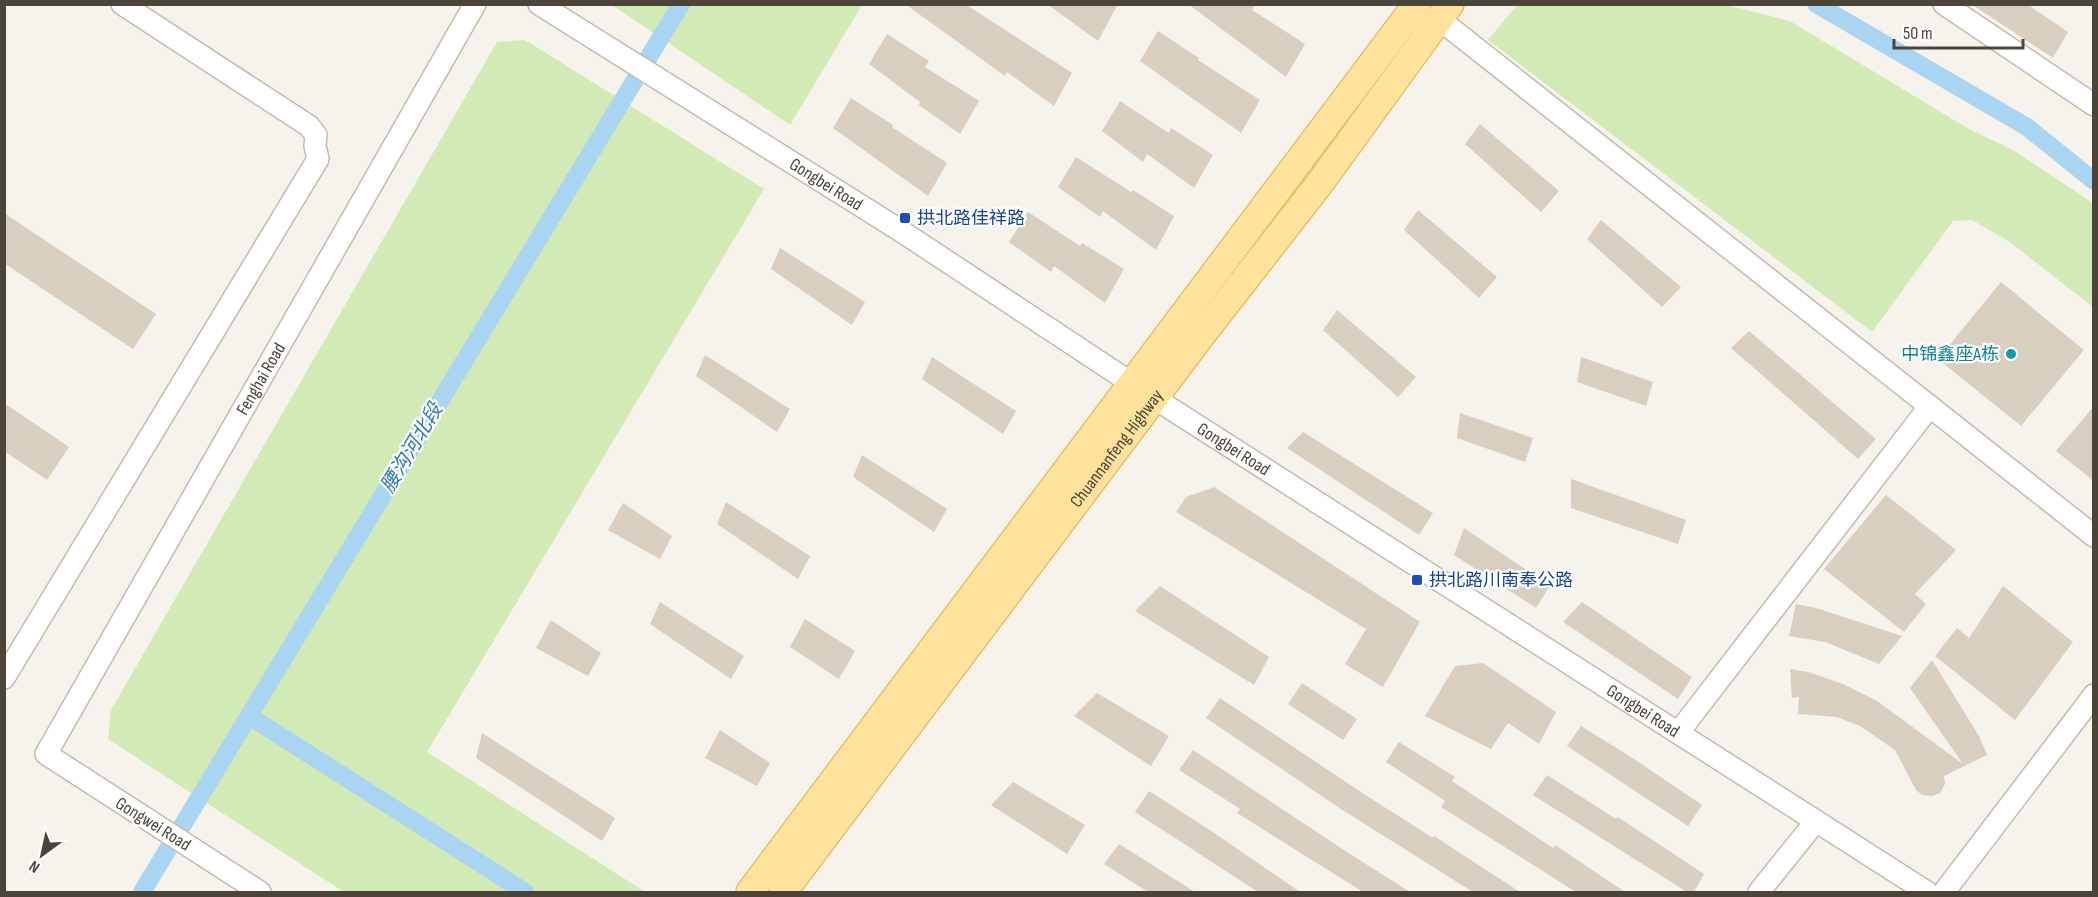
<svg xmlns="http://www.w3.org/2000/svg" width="2098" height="897" font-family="'Sofia Sans Condensed','Noto Sans SC',sans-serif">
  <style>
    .green { fill: #d2eab5 }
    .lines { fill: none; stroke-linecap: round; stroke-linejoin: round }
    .canal { stroke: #a9d4f2; stroke-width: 18 }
    .building { fill: #d8cfc1 }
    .minor-casing { stroke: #c2bbae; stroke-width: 24 }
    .major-casing { stroke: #e6c16a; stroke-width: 30 }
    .minor { stroke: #fff; stroke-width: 21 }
    .major { stroke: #ffe39c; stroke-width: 27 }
    .transit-dot { fill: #1a4fb4; stroke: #fff; stroke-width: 2 }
    .culture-dot { fill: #0f9aa8; stroke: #fff; stroke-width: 2 }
    .labels { text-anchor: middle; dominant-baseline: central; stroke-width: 4.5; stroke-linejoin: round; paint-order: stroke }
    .street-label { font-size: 18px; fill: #4b4439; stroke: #fff }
    .transit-label { font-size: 18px; fill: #164399; stroke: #fff; text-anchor: start }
    .culture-label { font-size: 18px; fill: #0d838f; stroke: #fff; text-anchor: end }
    .water-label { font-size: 20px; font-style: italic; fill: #2e7ab2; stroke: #fff }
  </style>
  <rect width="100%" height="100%" fill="#f6f3ec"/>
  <!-- green -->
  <g class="green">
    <polygon points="1723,4 1790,21 1967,128 2013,150 2093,203 2093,307 2007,240 1972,220 1953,221 1872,332 1488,40 1517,5"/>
    <polygon points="612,5 862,5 790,125"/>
    <polygon points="525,40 764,189 427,752 645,892 344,892 108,739 111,710 497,42"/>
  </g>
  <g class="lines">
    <!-- canal -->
    <g class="canal">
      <polyline points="1816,4 2027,127 2094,181"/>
      <polyline points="249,716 525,892"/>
      <polyline points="142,892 681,4"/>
    </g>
  </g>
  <!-- building -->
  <g class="building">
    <polygon points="905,4 965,4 1072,73 1054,106 1007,72 1005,76"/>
    <polygon points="1047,4 1118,4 1098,41"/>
    <polygon points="1188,4 1255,4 1252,10 1305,44 1286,77"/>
    <polygon points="1971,4 2027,4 2068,32 2053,58"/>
    <polygon points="1158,31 1199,58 1198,60 1260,100 1241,133 1140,61"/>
    <polygon points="887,34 929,61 925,67 979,101 960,134 919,105 920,102 869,64"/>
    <polygon points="851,98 893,125 892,127 947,163 928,196 833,128"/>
    <polygon points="1120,101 1169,133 1171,128 1213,155 1194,188 1147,154 1143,162 1102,131"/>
    <polygon points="1480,124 1559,191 1541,212 1465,144"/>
    <polygon points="1076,157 1131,192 1133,190 1174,216 1156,250 1103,211 1100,217 1058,187"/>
    <polygon points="1418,210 1497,277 1479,298 1404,230"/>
    <polygon points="1028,212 1080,246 1082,243 1124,269 1105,303 1054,266 1051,272 1009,242"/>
    <polygon points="4,213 156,314 133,349 4,263"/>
    <polygon points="1601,220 1681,287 1662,307 1587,239"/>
    <polygon points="780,248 865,302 852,325 771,269"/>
    <polygon points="2001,282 2084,350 2021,426 1938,359"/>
    <polygon points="1337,310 1416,377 1398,397 1323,330"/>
    <polygon points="1749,331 1876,439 1858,459 1731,348"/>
    <polygon points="705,355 790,409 777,432 696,376"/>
    <polygon points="932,357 1016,411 1003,434 922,379"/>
    <polygon points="1581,357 1653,382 1646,406 1577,382"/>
    <polygon points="4,403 69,447 47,480 4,451"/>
    <polygon points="2094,406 2094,481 2056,451"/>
    <polygon points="1460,413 1533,438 1525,462 1457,438"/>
    <polygon points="1303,432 1433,513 1419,535 1287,448"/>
    <polygon points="862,455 947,509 934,532 853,477"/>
    <polygon points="1571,479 1686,520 1678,544 1571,508"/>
    <polygon points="1214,487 1420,622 1383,687 1345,664 1366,629 1176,512 1186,497"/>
    <polygon points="1886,495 1956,550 1915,594 1926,604 1904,632 1824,569"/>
    <polygon points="726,502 810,556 798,579 717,524"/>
    <polygon points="623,503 672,536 660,559 608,530"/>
    <polygon points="1464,528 1550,586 1536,608 1454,555"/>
    <polygon points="1160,586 1269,657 1254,685 1135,611"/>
    <polygon points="2003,586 2073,642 2015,720 1935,656 1957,628 1969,638"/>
    <polygon points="660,602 744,656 731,679 650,624"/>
    <polygon points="1582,602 1692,677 1678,699 1563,622"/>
    <polygon points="1796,604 1816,608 1902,636 1879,664 1825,642 1789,636"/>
    <polygon points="805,619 855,651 839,679 790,647"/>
    <polygon points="551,620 601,653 588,676 536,648"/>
    <polygon points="1932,660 1979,736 1987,755 1944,776 1945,784 1940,793 1932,796 1922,795 1916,790 1895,750 1860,726 1837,717 1798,714 1799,697 1792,698 1790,669 1808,672 1843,684 1877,701 1963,764 1910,688"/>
    <polygon points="1483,663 1556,712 1539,744 1508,723 1491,749 1425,716 1455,666"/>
    <polygon points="1302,683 1357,719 1343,740 1288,704"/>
    <polygon points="1097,693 1169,736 1151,766 1074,716"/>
    <polygon points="1220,698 1367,796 1433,838 1434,836 1520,892 1473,892 1341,809 1206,718"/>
    <polygon points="1581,726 1634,759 1702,805 1688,826 1567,746"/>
    <polygon points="720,730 770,763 757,786 705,758"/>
    <polygon points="482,733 615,818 602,841 476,758"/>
    <polygon points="1399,742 1455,777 1452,781 1553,848 1555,845 1625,892 1576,892 1441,807 1445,801 1386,762"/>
    <polygon points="1193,750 1344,850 1410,892 1363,892 1237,813 1240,809 1179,770"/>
    <polygon points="1547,775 1616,819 1618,817 1704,874 1694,892 1687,892 1533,795"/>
    <polygon points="1013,782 1085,825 1067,854 991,805"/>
    <polygon points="1149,791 1213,832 1300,892 1258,892 1135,812"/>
    <polygon points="1119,844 1195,892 1148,892 1104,864"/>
  </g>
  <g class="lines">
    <!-- minor casing -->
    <g class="minor-casing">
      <g id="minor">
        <path id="s1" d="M539 4 898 229 1154 398 1927 892"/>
        <polyline points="1944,4 2094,105"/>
        <polyline points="1439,19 2094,536"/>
        <polyline points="4,678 318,159 315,146 316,135 309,126 122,4"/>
        <polyline points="1678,733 1930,406"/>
        <path id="s2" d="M260 892 46 754 475 4"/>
        <polyline points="1759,892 1816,821"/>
        <polyline points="1944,892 2094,695"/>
      </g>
    </g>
    <!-- major casing -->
    <g class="major-casing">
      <g id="major">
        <polyline points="750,892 1417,4"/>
        <path id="s3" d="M783 892 1200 337 1320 183 1450 4"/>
      </g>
    </g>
    <!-- minor -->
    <use href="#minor" class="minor"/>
    <!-- major -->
    <use href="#major" class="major"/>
  </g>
  <!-- markers -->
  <g class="transit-dot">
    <rect x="899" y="212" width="12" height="12" rx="3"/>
    <rect x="1411" y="574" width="12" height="12" rx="3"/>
  </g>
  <circle class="culture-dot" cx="2011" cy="354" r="6"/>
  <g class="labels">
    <!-- street labels -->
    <g class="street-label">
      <text stroke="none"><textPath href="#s1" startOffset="339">Gongbei Road</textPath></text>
      <text stroke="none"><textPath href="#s2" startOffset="687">Fenghai Road</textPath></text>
      <text stroke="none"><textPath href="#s3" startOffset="555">Chuannanfeng Highway</textPath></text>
      <text stroke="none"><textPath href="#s1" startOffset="825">Gongbei Road</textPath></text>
      <text stroke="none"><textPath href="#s1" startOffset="1311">Gongbei Road</textPath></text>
      <text transform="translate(153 824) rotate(32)">Gongwei Road</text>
    </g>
    <!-- transit labels -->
    <g class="transit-label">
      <text x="917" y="218">拱北路佳祥路</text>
      <text x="1429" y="580">拱北路川南奉公路</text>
    </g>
    <!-- culture labels -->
    <g class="culture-label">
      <text x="1999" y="354">中锦鑫座A栋</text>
    </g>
    <!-- water labels -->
    <g class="water-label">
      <text transform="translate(412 448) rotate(-59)">腰沟河北段</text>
    </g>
  </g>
  <!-- border -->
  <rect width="2098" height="897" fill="none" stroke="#4b4439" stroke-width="12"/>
  <!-- north arrow -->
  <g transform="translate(42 855) rotate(213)" stroke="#ffffff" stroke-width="4.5" paint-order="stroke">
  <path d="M0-4.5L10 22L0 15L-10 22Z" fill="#4b4439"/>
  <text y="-9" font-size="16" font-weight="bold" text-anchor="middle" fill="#4b4439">N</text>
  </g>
  <!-- scale -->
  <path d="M1894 39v9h129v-9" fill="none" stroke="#4b4439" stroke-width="3"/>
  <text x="1903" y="39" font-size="18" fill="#4b4439" stroke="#ffffff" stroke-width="4.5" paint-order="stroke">50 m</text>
</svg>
